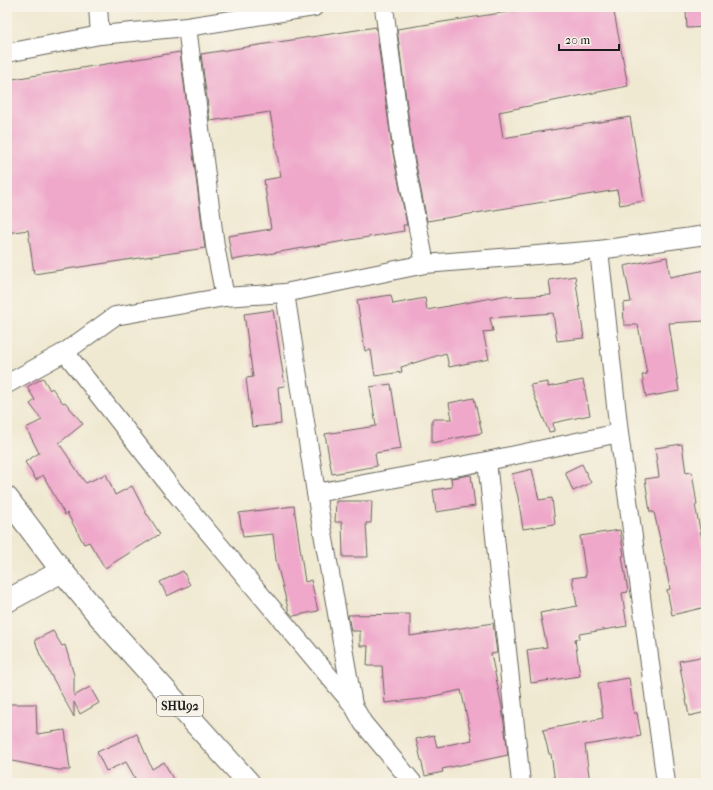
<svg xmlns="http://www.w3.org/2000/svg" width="713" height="790" font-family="'IM FELL French Canon',serif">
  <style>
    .building { fill: #efa7ca }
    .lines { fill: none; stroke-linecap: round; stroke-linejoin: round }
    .minor-casing { stroke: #66645c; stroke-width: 20 }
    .tertiary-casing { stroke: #66645c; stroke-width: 24 }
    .primary-casing { stroke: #66645c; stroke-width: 24 }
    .minor { stroke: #fff; stroke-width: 18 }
    .tertiary { stroke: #fff; stroke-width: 22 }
    .primary { stroke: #fff; stroke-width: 22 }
    .labels { text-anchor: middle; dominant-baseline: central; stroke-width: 4; stroke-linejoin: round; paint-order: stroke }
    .shield { fill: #f7f3e8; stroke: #5e5c59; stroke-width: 1 }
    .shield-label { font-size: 12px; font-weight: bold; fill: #1c1c1c }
  </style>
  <rect width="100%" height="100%" fill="#f7f3e8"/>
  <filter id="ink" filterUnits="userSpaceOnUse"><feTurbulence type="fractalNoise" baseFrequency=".025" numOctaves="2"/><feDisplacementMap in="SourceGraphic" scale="8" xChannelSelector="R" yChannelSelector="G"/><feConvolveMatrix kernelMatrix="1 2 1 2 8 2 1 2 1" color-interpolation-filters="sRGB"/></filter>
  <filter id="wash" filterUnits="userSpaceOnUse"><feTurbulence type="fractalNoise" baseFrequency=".012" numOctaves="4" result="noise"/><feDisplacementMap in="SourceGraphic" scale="16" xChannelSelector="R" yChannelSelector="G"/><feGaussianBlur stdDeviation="0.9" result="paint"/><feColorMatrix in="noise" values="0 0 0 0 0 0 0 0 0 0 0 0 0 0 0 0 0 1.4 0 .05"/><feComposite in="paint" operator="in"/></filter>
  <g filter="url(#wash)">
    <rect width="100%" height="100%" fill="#f0e9d2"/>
    <g id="blocks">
      <!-- building -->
      <g class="building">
        <polygon points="540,7 613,7 628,86 499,112 503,138 630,117 644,201 620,205 617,190 427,221 412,145 397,29"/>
        <polygon points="706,9 706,27 687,28 686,10"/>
        <polygon points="376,27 392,148 407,225 403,225 404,231 232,260 228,236 271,229 264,180 281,177 270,112 210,121 201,54"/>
        <polygon points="180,52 205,248 34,274 28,230 7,233 7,80"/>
        <polygon points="667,257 670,277 706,270 706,321 669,323 679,391 646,397 642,375 647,374 638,325 624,325 623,303 631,302 624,266"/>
        <polygon points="575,276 584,338 557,341 553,313 490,318 493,331 483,332 489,359 449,367 446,353 401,367 402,372 375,376 371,350 365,351 357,300 391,295 393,304 425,298 427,310 508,295 509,297 551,295 549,280"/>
        <polygon points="273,310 285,386 278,387 281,424 252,427 246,378 253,377 244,314"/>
        <polygon points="43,378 50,390 52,388 63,403 65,402 83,424 59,443 84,481 86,483 106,474 115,495 132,486 147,515 148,515 160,534 105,568 89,542 84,544 67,513 65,515 43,475 36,480 25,462 39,453 26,428 42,420 30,404 35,400 27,387"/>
        <polygon points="583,380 590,415 553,423 554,431 549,432 530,385 548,382 548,387"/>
        <polygon points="391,384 401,449 375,453 377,466 332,474 325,434 376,426 370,387"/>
        <polygon points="474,398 482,433 432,443 432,419 452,419 449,403"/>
        <polygon points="682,444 686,473 692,472 697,505 695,505 704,549 706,549 706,607 672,615 667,590 670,589 664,557 654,512 650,512 645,479 659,477 655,448"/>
        <polygon points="582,464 591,483 573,491 565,472"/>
        <polygon points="532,469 539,500 552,498 555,524 523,529 518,497 512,474"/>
        <polygon points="471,475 475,506 436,512 433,490 452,487 451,478"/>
        <polygon points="336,501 372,501 371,523 366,523 368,557 343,557 342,522 335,522"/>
        <polygon points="294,506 305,582 311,580 318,611 293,616 289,612 276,560 273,534 243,537 239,513"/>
        <polygon points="620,530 624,556 622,556 628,592 622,593 627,626 579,634 580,638 575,639 580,676 531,683 527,650 547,647 540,613 577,606 572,578 586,576 580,536"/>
        <polygon points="183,571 190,585 167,596 160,582"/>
        <polygon points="410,614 410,636 493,623 497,653 491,654 502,707 508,755 442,769 443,772 425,776 416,739 434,735 437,747 472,740 461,690 421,699 385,703 382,666 367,666 368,646 360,646 360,631 351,631 348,615"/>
        <polygon points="53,631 62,646 65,645 74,675 74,696 90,687 99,703 80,714 74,702 74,717 40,655 35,640"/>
        <polygon points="706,656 706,712 689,716 679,661"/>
        <polygon points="629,678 634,713 637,713 641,736 585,745 590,783 574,783 573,780 555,782 551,754 549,754 543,730 603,718 598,683"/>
        <polygon points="7,704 36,704 37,734 65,730 70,770 58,770 7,760"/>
        <polygon points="137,734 152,769 164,762 175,783 126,783 135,778 126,762 106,771 97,752"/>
      </g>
    </g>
  </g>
  <g filter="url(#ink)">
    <use href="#blocks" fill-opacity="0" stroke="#66645c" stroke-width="1"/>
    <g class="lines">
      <!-- minor casing -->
      <g class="minor-casing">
        <g id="minor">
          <polyline points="98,7 100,35"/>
          <polyline points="384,7 402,147 425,264"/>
          <polyline points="187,27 215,246 225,297"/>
          <polyline points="7,53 100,35 187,27 314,7"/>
          <polyline points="599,250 619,433 666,783"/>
          <polyline points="285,293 316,493 353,705"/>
          <polyline points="65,352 115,316 225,297 285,293 425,264 599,250 706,235"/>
          <polyline points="7,384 65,352 173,490 353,705 363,723 413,783"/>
          <polyline points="487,461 521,783"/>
          <polyline points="316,493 487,461 619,433"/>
        </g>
      </g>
      <!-- tertiary casing -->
      <g class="tertiary-casing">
        <polyline id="tertiary" points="7,601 62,571"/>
      </g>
      <!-- primary casing -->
      <g class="primary-casing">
        <polyline id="primary" points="7,498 62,571 110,629 249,783"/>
      </g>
      <!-- minor -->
      <use href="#minor" class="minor"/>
      <!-- tertiary -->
      <use href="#tertiary" class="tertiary"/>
      <!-- primary -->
      <use href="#primary" class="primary"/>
    </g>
  </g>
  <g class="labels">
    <!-- shield labels -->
    <rect class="shield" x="157" y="696" width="46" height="20" rx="3"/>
    <g class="shield-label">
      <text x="180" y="706">SHU92</text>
    </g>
  </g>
  <!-- margin -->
  <rect width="713" height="790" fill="none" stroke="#f7f3e8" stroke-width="24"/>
  <!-- scale -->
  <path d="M559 44v6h60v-6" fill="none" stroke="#1c1c1c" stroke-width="2"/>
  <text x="565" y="44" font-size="12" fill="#1c1c1c" stroke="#f7f3e8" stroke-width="3" paint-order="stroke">20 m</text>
</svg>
